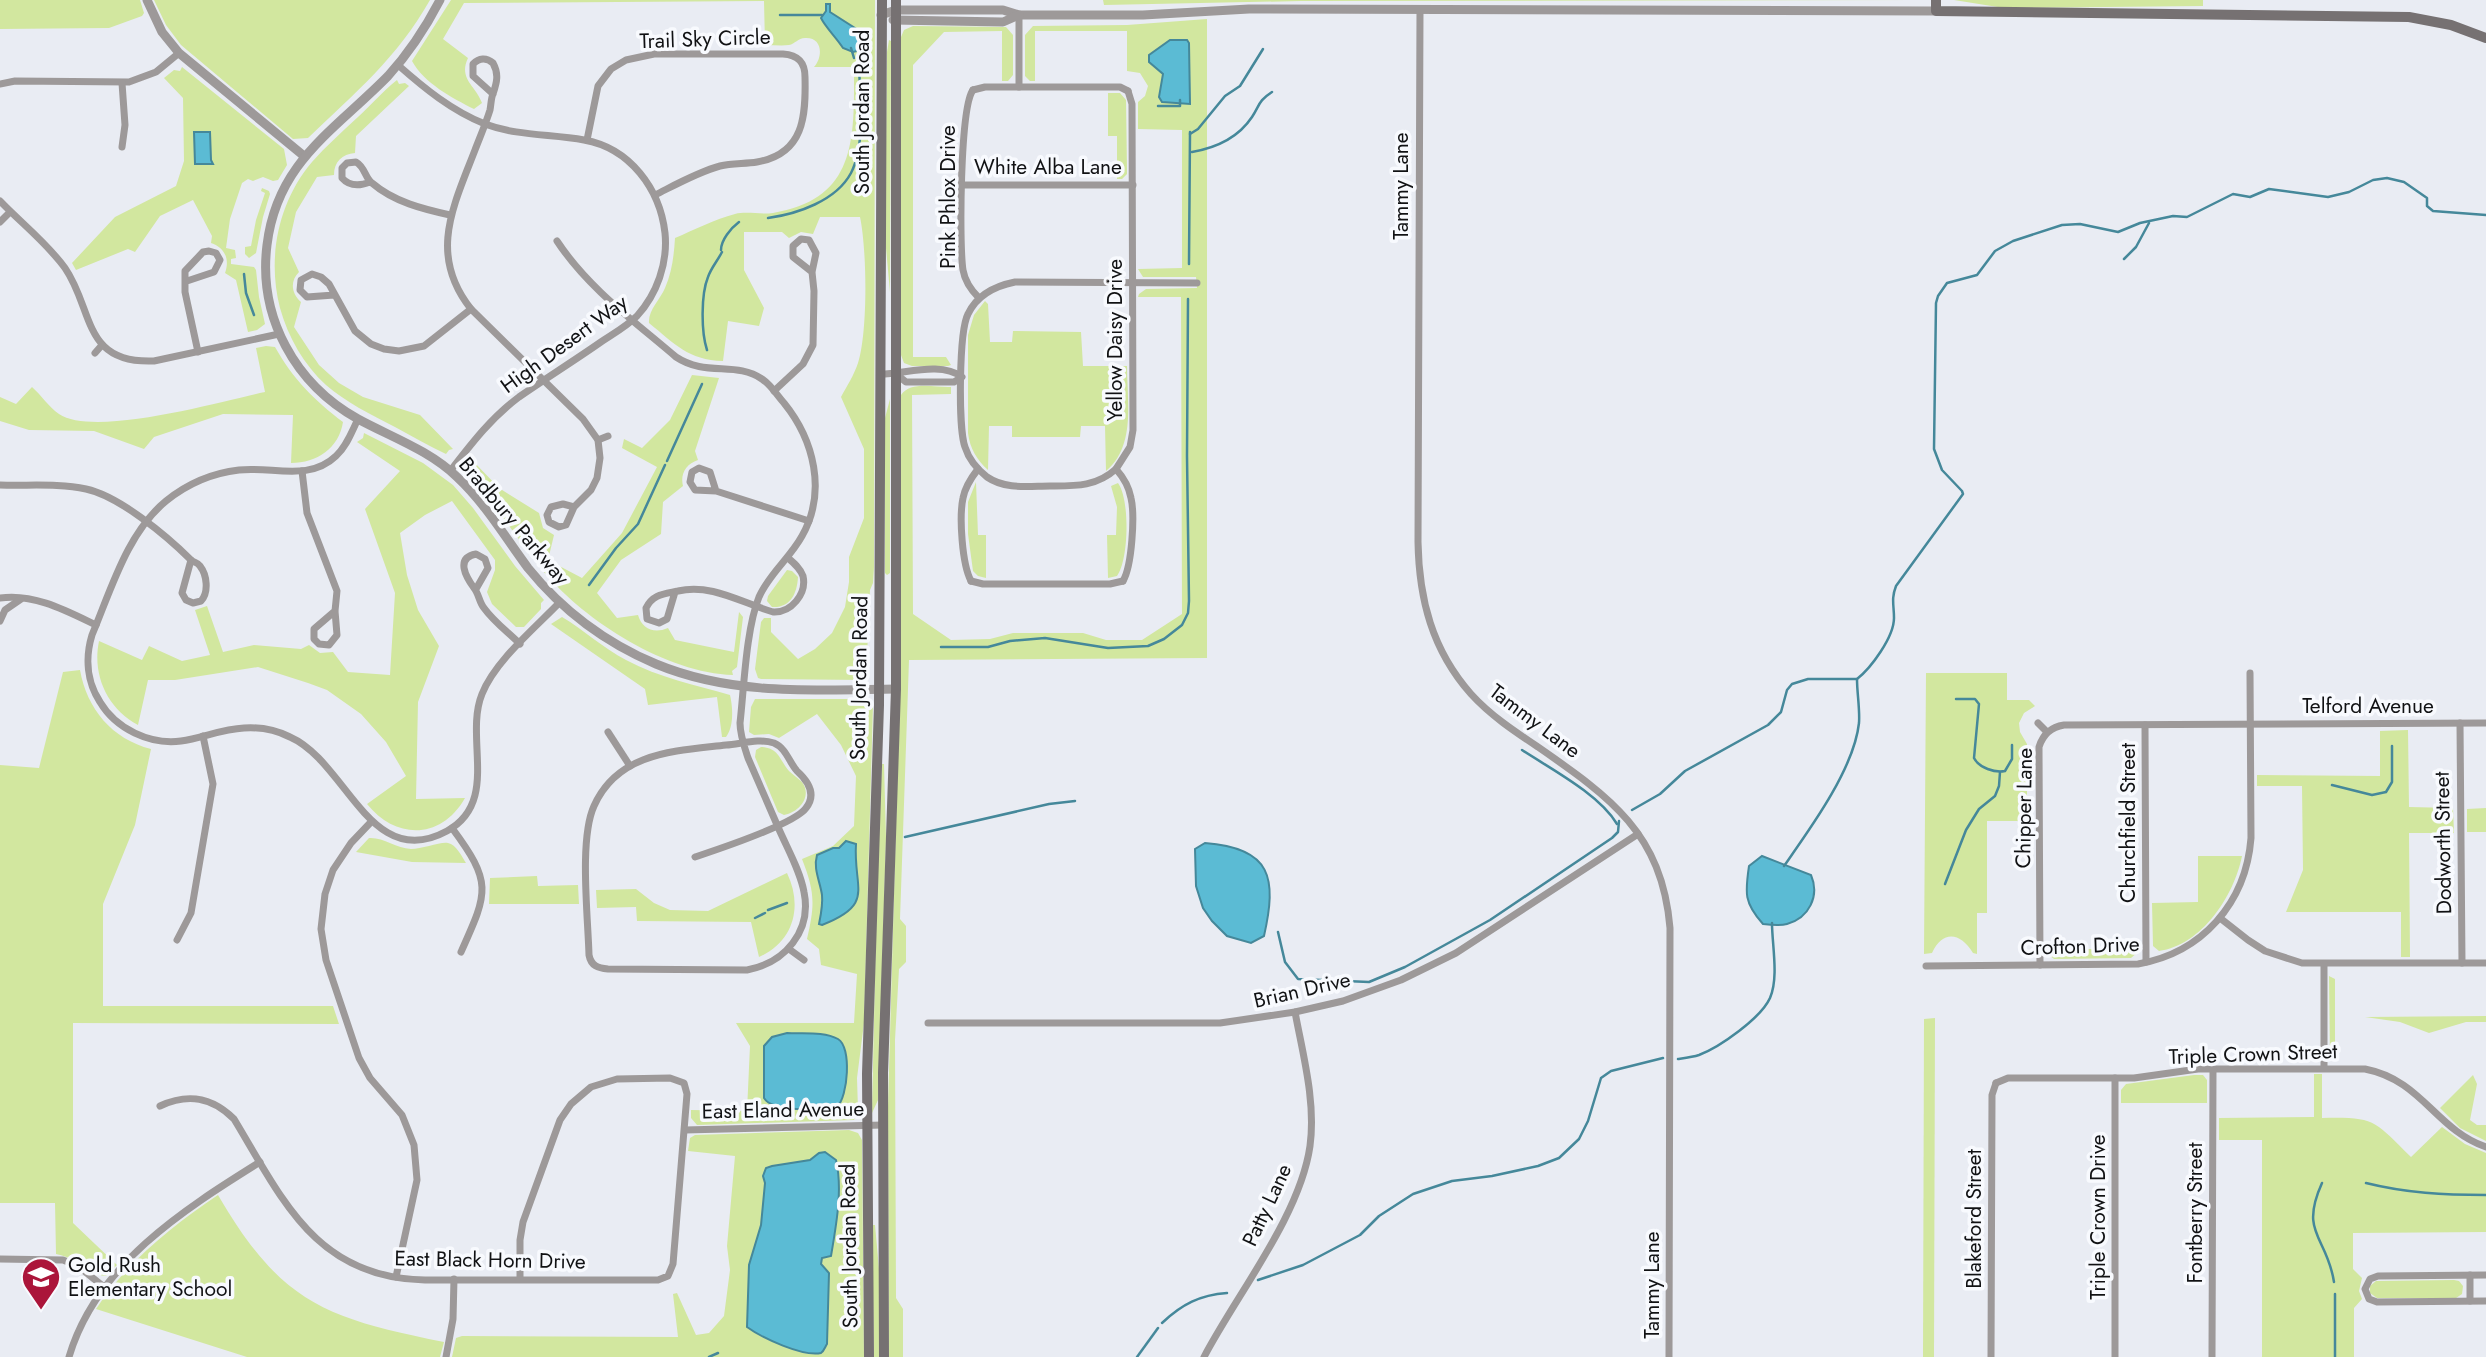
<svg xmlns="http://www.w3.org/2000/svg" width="2486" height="1357" font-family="Jost,sans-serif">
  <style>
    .green { fill: #d2e79f }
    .water { fill: #5bbbd4; stroke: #45889a; stroke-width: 2 }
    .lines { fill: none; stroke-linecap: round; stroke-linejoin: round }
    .stream { stroke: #45889a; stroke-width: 2.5 }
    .minor { stroke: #9d9999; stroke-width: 7 }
    .tertiary { stroke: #9d9999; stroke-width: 9 }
    .secondary { stroke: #767172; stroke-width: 10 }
    .labels { text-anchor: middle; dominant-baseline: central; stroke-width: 7; stroke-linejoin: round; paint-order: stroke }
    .street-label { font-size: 21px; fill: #111214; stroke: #f8fafe }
    .poi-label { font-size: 21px; fill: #111214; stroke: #f8fafe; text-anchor: start }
  </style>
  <rect width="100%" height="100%" fill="#e9ecf3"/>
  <!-- green -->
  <g class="green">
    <polygon points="0,0 140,0 144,13 142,16 109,28 0,29"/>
    <path d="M154 0H430C397 58 355 93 308 138L293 139 181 45 166 25Z"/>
    <path d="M451 0H875L874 567 873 583 870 590 866 678 864 680 761 679 758 678 755 669 761 622 764 618H771V632L798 659 815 649 832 633 845 607 849 582V557L864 518V449L841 397C847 386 854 375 858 363 868 332 867 250 860 217H820L813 234 801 232 789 238 782 232H744V270L764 308 759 326 728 321 723 361C688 360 675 344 649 323 648 310 660 300 665 288 672 272 674 255 675 238 694 230 715 219 735 214 747 211 761 215 773 213 858 199 854 137 854 67H814C823 57 823 37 805 38 798 38 795 44 789 45 782 46 773 45 765 45L764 1 464 3 443 39 468 58C458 79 476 86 482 103L474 109C452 98 424 83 412 61Z"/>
    <polygon points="1103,0 1917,0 1301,1 1104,5"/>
    <polygon points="1954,0 2203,0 2203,6 2004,8"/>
    <path d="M1207 19V658L909 660 900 919 906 926V962L899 969 895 1040 896 1298 903 1309V1357H889L888 1106 901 647V395C910 381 934 387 948 387H951V394L912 395 913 614 951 640 990 639 1013 633H1083L1106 640H1142L1182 614 1181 297H1138L1139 294 1146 289 1197 288 1196 277H1143L1138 269 1182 268V130L1138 129V102L1145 96 1148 86 1140 73 1127 71V31H1035V81H1030L1025 76V35L1033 26 1127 25Z"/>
    <polygon points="913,26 1006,27 1013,35 1013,75 1008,81 1002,81 1002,31 944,32 913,65 913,357 946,357 951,365 948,366 912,366 904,363 901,355 901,37 904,30"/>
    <polygon points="889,40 891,41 890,292 885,237 887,52"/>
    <path d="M182 67 284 149 287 165 278 180 273 181 263 177 253 181 248 179 242 183 230 219 226 248 235 250 236 258 231 259V264L254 267 256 270 259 297 265 324 257 330 248 332 236 280 225 273C230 259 225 248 211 243L212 236 193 200 160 216 135 252 128 249 76 270 72 263 115 217 176 186 184 161 183 98 164 78 174 70 180 71Z"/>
    <path d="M397 80 399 84 405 83 409 86 356 136 355 153C342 154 334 162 334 175L317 177 296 212 288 248 299 272C290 281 291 293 301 302L294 327 319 365 339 383 363 397 420 415 453 449 449 450 446 454C429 446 412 436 395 427 370 414 347 403 326 385 304 365 288 337 280 308 267 258 278 202 312 162 326 146 342 132 358 117 371 105 383 91 397 80Z"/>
    <polygon points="1108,93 1120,93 1126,100 1127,170 1127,174 1122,179 1117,179 1117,136 1108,136"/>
    <polygon points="262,188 269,191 270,194 263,217 256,253 249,258 245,254 245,247 251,246 256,220 265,193 261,191"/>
    <path d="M985 301 988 304 990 342H1012L1013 331 1081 332 1083 366H1127C1127 401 1136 446 1106 471L1105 426H1081L1080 437H1012V426H989L988 470C977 460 970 449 968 433V335L974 315Z"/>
    <path d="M266 346 275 347C293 379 314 400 343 422 339 448 317 463 291 463L293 415 223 414 154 437 144 449 94 431 29 430 0 421V397L16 404 32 387C41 395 49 407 59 414 95 438 222 401 265 392L256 348Z"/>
    <path d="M692 375 719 378 695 451 698 460C686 464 680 474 683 486L663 502 661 534 621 560 597 593 617 618 638 615C642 629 654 634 668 628L675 640 734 652 739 612 743 617 737 667 732 671 733 675C667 673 586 622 544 572 517 539 494 502 465 471L469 467 471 459 499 488 539 513 543 528 554 535 548 560 582 578 622 533 657 467 622 448 624 439 642 448 670 420Z"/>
    <polygon points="890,399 890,573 887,575 885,573 885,418"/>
    <path d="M364 433 423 463 453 485 473 508 515 566 544 600 541 603V609L524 627H516L492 604 487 592 495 570V560L452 501 425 515 400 533 407 575 418 610 439 646 418 702 416 799 465 798C441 840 396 840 367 804L406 776 386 742 361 714 327 690 308 683 258 667 175 680H148L138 725C107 708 92 675 99 641L142 660 149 646 182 661 210 655 195 610 207 606 223 652 254 645 301 649 309 645 320 653 333 652 348 672 390 675 395 593 365 509 400 471 357 442 363 438Z"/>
    <polygon points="976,482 978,535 986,535 986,578 978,576 973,571 968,534 968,502"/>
    <path d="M1118 483C1130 499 1129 560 1117 576L1108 578 1107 535H1116L1117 507 1111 486Z"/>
    <path d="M787 570 792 571 798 577C797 593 791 608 772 607L767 601 768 596Z"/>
    <path d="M562 617C584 630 603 648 626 660 660 678 695 685 730 695 733 708 734 727 726 737H722L717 697 648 705 645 689 551 624Z"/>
    <path d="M80 670C87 709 112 739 151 749L135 825 103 904V1006H333L339 1024 73 1023V1223L117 1265 106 1276C92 1276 76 1257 56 1254L55 1203H0V765L39 768 63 672Z"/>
    <path d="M1926 673H2007V700H2029L2035 706 2024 713 2019 723 2020 732 2027 744V821H1987V913H1977V954L1973 953C1961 933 1943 929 1932 953L1924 954Z"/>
    <path d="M755 699H864L873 705 864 1023 857 1078 858 1110 854 1120 697 1125 691 1118V1110L747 1111 750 1046 736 1023H854L857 974 821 965 819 949 807 939C815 905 815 892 802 859L833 846 854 826 856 776 841 745 817 714 779 738 769 734 754 735 749 732 751 707Z"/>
    <polygon points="2408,730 2409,807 2453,808 2454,833 2409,833 2410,957 2401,957 2401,912 2286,912 2303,870 2302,786 2257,786 2257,775 2380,776 2380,731"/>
    <path d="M761 747C779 748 779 759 789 771 793 775 798 778 802 782 813 797 798 813 784 815L778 812 755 757 756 750Z"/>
    <polygon points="882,764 884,764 886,838 878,1100 872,1113 878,833"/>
    <polygon points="2486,808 2486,832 2467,832 2467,809"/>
    <path d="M369 838C383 837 396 848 411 849 422 849 442 841 448 843 456 844 462 857 466 863L412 862 356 852Z"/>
    <path d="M2198 856H2242C2234 896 2202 945 2159 951L2153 946 2152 903 2198 902Z"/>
    <path d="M787 873C803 906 794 942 759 957L751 922 637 921 636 907 597 908 596 890 636 889 654 903 670 910 708 911Z"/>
    <polygon points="537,876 538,886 578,885 579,904 489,904 490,878"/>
    <polygon points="2047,949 2138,949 2138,952 2131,958 2054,959 2047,953"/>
    <polygon points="2329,976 2335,979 2335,1056 2330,1058"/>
    <polygon points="2486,1016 2486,1022 2466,1022 2429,1033 2400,1022 2365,1017"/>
    <polygon points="1935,1018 1934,1357 1923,1357 1924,1019"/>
    <path d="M2314 1074H2322V1118C2376 1117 2373 1120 2411 1157L2442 1127 2465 1144 2486 1153V1232L2353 1233V1269L2362 1278 2359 1291 2362 1299 2354 1308V1357H2262V1140H2219V1118L2314 1117Z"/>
    <polygon points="2194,1075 2203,1075 2207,1080 2207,1103 2121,1103 2121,1090 2126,1084"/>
    <polygon points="2473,1075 2477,1084 2470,1120 2477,1125 2486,1125 2486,1141 2460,1128 2440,1108"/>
    <polygon points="849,1130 858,1133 862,1140 864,1357 452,1357 456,1338 462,1336 678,1337 673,1294 677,1293 696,1335 709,1333 724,1316 730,1270 727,1246 735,1156 688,1151 690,1138 695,1135"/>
    <path d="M218 1195C281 1303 325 1318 444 1342L440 1357H247L96 1309C127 1262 172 1226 218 1195Z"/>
    <polygon points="872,1225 875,1225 879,1269 879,1357 874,1357"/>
    <polygon points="2454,1280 2459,1281 2463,1286 2462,1294 2456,1298 2377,1298 2370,1293 2370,1286 2376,1281"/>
  </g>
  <!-- water -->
  <g class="water">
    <path d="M826 4H830V12L858 30 863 38 861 50 853 52 843 48C836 37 826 28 821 18L826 11Z"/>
    <polygon points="1170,40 1187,40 1189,43 1190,104 1162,102 1159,97 1163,74 1149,62 1149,55"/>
    <polygon points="194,132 210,132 211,160 213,164 195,164"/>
    <path d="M846 841 856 844C853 889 876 904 822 925L819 924C821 914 823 905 822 895 820 881 813 869 817 855L833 848H839Z"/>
    <path d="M1205 843C1272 848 1277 878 1264 936L1251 943 1227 936 1212 921 1203 908 1196 886 1195 849Z"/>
    <path d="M1762 856 1811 875C1820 896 1809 918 1787 924 1780 926 1771 925 1763 924 1744 903 1745 893 1749 866Z"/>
    <path d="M787 1033C803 1034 824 1031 838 1039 852 1047 848 1097 837 1107 820 1108 774 1114 764 1098V1046L772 1037Z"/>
    <path d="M825 1152 836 1160C843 1190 836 1226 831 1256L822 1258 821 1264 829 1273 827 1344C825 1347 824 1351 821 1353 803 1357 762 1338 747 1327L749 1265 761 1225 765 1183 763 1176 766 1168 772 1166 810 1160 819 1153Z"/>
  </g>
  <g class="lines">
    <!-- stream -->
    <g class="stream">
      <polyline points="780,15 822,15"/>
      <polyline points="851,48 854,58"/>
      <polyline points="1158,106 1180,106 1180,100"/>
      <polyline points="1190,134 1198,129 1225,96 1240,86 1263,49"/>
      <path d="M1192 152C1215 148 1238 138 1252 117 1260 105 1258 101 1272 92"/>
      <path d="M768 218C797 214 836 201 851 173 865 146 861 99 859 70L857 64"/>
      <path d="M721 250C721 240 731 228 739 222"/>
      <polyline points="2124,259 2136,247 2149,223"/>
      <polyline points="1189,264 1190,132"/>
      <polyline points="244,274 246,293 254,315"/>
      <path d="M707 350C701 332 701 294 708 277 711 268 718 260 722 252"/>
      <polyline points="667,461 702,384"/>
      <polyline points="589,585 616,548 638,524 665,465"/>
      <polyline points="941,647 988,647 1010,641 1045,638 1108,648 1148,646 1164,639 1182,625 1188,613 1189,601 1187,456 1188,299"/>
      <path d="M1956 699H1975L1979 704 1974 758C1979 768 1995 773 2005 771L2012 759V745"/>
      <path d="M1522 750C1551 769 1599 794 1617 824"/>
      <polyline points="2332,785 2372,795 2386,792 2392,782 2392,746"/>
      <path d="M1632 810 1660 794 1685 771 1768 725 1781 712 1787 690 1792 684 1808 679H1857C1871 668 1894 637 1894 618 1894 605 1891 599 1896 586L1963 494 1962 491 1942 470 1934 449 1936 303 1938 296 1947 283 1977 275 1995 251 2013 241 2062 225 2080 224 2118 232 2140 223 2173 216 2187 217 2233 194 2250 197 2269 189 2328 197 2349 192 2373 180 2387 178 2404 182 2427 198V206L2433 211 2486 215"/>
      <polyline points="905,837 1049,804 1075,801"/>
      <path d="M1784 866C1810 829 1854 769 1859 723 1860 709 1857 693 1857 679"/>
      <polyline points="1945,884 1966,830 1979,809 1995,796 1999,786 2000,772"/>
      <polyline points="768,910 787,903"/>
      <polyline points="755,918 765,913"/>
      <polyline points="1278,932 1285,962 1298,979 1369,982 1405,967 1490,920 1612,838 1618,832 1619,821"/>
      <path d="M1678 1059C1685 1058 1693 1057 1699 1055 1720 1047 1761 1018 1770 998 1779 977 1772 945 1772 923"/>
      <path d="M2322 1183C2299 1234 2327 1236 2334 1282"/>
      <path d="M2366 1183C2406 1193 2444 1195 2486 1195"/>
      <polyline points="1258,1280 1303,1265 1360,1235 1379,1216 1413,1194 1452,1181 1492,1176 1538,1166 1559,1158 1579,1139 1588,1121 1601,1078 1611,1071 1663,1058"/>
      <polyline points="2335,1294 2335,1357"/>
      <path d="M1162 1323C1182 1304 1200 1295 1227 1293"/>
      <polyline points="709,1357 718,1353"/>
      <polyline points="1137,1357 1158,1328"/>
    </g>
    <!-- minor -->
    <g class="minor">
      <path d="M1420 9 1418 542C1419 599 1432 650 1471 694 1490 715 1514 731 1538 747 1610 797 1662 833 1670 928L1669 1357"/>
      <polyline points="1019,15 1019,87"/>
      <path d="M398 65C424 88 452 111 485 124 517 136 551 134 584 140 630 148 660 189 665 233 668 263 657 294 637 316 626 327 611 335 598 344 572 362 545 379 519 397 491 418 472 443 451 470"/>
      <polyline points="0,84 15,81 129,82 156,72 179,53"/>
      <path d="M973 90C960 107 959 245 963 270 965 282 971 290 979 298"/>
      <polyline points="973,90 985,87 1120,87 1128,91"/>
      <path d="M493 94 473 76V64C479 58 486 57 493 63 499 74 497 82 493 94 491 98 491 105 490 110 486 123 480 137 475 150 453 207 428 255 471 309L583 419 598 440 600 458 597 478 591 490 574 507 566 525 559 527 549 522 547 515 551 507 563 504 574 507"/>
      <path d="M587 140 598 86 611 69 626 60 654 54H783C798 55 805 62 805 77 806 116 804 154 757 162 745 164 732 163 720 166 698 172 675 185 655 195"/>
      <polyline points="122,147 125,125 122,83"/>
      <path d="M370 182C360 186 350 187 342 178V168L347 163 356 162C365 167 365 178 372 183 394 202 423 209 450 215"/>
      <polyline points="962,185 1133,185"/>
      <path d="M0 201C21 223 47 243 65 268 94 310 82 364 154 361L279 334"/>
      <polyline points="0,222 10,212"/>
      <path d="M557 241C588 288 634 321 676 357 706 377 736 361 762 379 771 385 777 395 784 403 814 440 827 492 802 536 790 558 769 574 759 597 746 629 744 688 740 723 740 735 744 746 748 758 758 781 768 804 778 827 787 848 800 870 804 892 812 931 785 963 747 970L608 969C598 968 591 966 589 955 588 917 579 839 594 806 618 752 675 751 726 745 741 744 759 738 774 743 786 748 789 762 797 771 808 781 817 794 806 808 795 824 716 850 695 857"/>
      <polyline points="187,281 214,272 220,260 216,253 209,251 203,252 185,271 185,292 198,352"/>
      <polyline points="334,295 307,297 300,290 301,280 312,274 321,277 329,284 355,331 371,344 384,349 399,351 424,346 471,309"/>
      <polyline points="95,353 102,345"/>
      <path d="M881 374C905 374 940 361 962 377L954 382H906L896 374"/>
      <polyline points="774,391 803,364 813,345 814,291 812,272 816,253 809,240 801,239 793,246 793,257 812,272"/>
      <path d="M358 419C352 431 347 446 336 456 309 482 272 466 239 470 213 473 187 484 166 501 127 533 111 590 92 635 85 658 87 682 100 702 116 729 150 745 181 741 202 738 222 729 244 728 259 727 276 730 290 737 347 762 370 873 447 831 500 802 464 738 482 694 495 661 535 628 560 602"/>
      <polyline points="598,440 608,436"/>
      <path d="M1116 469C1096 487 1075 486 1050 486 1029 486 1006 490 987 477 977 469 969 460 965 447 958 428 959 331 968 314 977 295 995 286 1015 282L1197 283"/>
      <polyline points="302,471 307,513 337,591 335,611 337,635 329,645 319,644 314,639 314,629 335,611"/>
      <path d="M0 485C28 486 59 483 86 489 119 496 167 536 191 560 196 564 196 561 200 566 207 575 209 592 201 601L193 603 186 600 182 593 191 560"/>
      <polyline points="716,491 710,472 699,468 692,472 690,482 695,490 716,491 809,521"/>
      <polyline points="971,581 983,584 1110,584 1123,581"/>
      <path d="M971 581C962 564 959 517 963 498 965 487 971 478 978 469"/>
      <path d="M1123 581C1132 566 1135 515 1131 498 1129 487 1124 478 1116 469L1130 447 1133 430 1132 104 1128 91"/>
      <path d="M476 589 488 568 485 559 476 554C455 558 466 577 474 588 479 594 479 602 484 608 494 622 508 632 520 644"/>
      <path d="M675 592 667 619 659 623 647 619 646 608C653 594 664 594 678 591 711 583 742 603 773 612 791 613 807 594 803 576 800 568 794 563 788 558"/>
      <path d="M0 598C34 593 67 611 96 625"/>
      <polyline points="0,621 5,610 21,599"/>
      <polyline points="2038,723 2047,732"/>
      <polyline points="2460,723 2462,963"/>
      <polyline points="2145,725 2146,962"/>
      <polyline points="608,732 630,766"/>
      <polyline points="371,822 351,843 333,870 325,894 321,929 326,960 359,1058 370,1078 402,1115 414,1145 417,1180 396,1277"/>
      <path d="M452 828C493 883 488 892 461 952"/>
      <polyline points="2220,918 2248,940 2265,951 2302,963 2486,963"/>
      <polyline points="177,940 191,913 213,784 203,736"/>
      <polyline points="789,949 804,960"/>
      <polyline points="2324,964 2324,1068"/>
      <path d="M2040 965 2039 747C2043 734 2051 727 2064 725L2486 723"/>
      <path d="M1926 966 2138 964C2202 953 2246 903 2251 838L2250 673"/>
      <polyline points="928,1023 1220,1023 1295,1012 1343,1001 1401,980 1456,953 1638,834"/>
      <path d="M1996 1083 2008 1078H2134L2198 1069H2365C2422 1080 2436 1130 2486 1147"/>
      <path d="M160 1106C188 1093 212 1097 234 1119 283 1200 316 1278 425 1280H658L668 1276 673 1264 687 1094 684 1083 670 1078 617 1079 591 1087 571 1104 560 1120 523 1222 520 1240V1280"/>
      <polyline points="685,1130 883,1125"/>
      <polyline points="0,1259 63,1260 78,1266 104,1287"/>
      <polyline points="2470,1275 2470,1301"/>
      <polyline points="2486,1275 2378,1276 2370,1279 2365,1289 2369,1299 2377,1302 2486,1301"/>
      <path d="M69 1357C96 1265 183 1210 260 1162"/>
      <polyline points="446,1357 453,1319 454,1279"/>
      <path d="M1204 1357C1237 1294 1300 1216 1310 1146 1316 1102 1303 1055 1295 1012"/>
      <polyline points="1991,1357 1992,1095 1996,1083"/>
      <polyline points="2115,1357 2115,1078"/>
      <polyline points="2212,1357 2213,1069"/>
    </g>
    <!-- tertiary -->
    <g class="tertiary">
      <polyline points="147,0 162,32 179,53 304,156"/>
      <path d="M440 0C426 27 409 53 388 76 334 131 277 162 267 245 258 317 295 384 358 419 391 437 429 450 457 477 485 503 505 537 528 568 562 610 606 643 656 664 733 696 815 690 896 689"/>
      <polyline points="881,15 896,10 1003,10 1019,15 1143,15 1249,9 1936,11"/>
      <polyline points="893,20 1003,22 1019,15"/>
    </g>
    <!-- secondary -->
    <g class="secondary">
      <polyline points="1936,0 1936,11 2409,17 2451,25 2486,38"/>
      <polyline points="869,1357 867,1074 879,705 882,0"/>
      <polyline points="884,1357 883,1073 896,689 896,0"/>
    </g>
  </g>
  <!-- icons -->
  <defs>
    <g id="school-pin" transform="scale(2.0125)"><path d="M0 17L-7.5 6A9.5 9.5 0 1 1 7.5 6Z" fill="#ab153a" stroke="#f8fafe"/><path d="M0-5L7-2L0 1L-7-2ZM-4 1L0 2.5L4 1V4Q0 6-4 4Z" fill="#fff"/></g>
  </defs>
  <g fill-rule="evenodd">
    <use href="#school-pin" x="41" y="1277"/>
  </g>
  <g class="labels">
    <!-- street labels -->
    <g class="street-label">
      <text transform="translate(705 39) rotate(-2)">Trail Sky Circle</text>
      <text transform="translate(862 112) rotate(-90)">South Jordan Road</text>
      <text x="1048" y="167">White Alba Lane</text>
      <text transform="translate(1401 186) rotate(-90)">Tammy Lane</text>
      <text transform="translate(948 197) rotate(-90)">Pink Phlox Drive</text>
      <text transform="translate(1115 340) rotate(-90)">Yellow Daisy Drive</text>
      <text transform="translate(564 344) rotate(-36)">High Desert Way</text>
      <text transform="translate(514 521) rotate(50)">Bradbury Parkway</text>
      <text transform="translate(859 678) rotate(-89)">South Jordan Road</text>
      <text x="2368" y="706">Telford Avenue</text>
      <text transform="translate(1535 721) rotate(37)">Tammy Lane</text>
      <text transform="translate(2024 808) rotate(-89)">Chipper Lane</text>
      <text transform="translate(2128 823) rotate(-90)">Churchfield Street</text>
      <text transform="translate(2443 843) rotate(-91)">Dodworth Street</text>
      <text transform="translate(2080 946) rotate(-2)">Crofton Drive</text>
      <text transform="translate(1302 990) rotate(-13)">Brian Drive</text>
      <text transform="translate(2253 1054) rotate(-2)">Triple Crown Street</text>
      <text transform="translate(783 1110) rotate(-1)">East Eland Avenue</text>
      <text transform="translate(1267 1205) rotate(-65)">Patty Lane</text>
      <text transform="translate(2195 1213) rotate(-90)">Fontberry Street</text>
      <text transform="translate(2098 1217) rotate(-90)">Triple Crown Drive</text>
      <text transform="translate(1974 1219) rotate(-90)">Blakeford Street</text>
      <text transform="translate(849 1246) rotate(-91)">South Jordan Road</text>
      <text transform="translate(490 1260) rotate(1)">East Black Horn Drive</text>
      <text transform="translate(1652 1285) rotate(-90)">Tammy Lane</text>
    </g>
    <!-- poi labels -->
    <g class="poi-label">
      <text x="68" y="1265">Gold Rush<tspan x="68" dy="24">Elementary School</tspan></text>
    </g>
  </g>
</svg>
